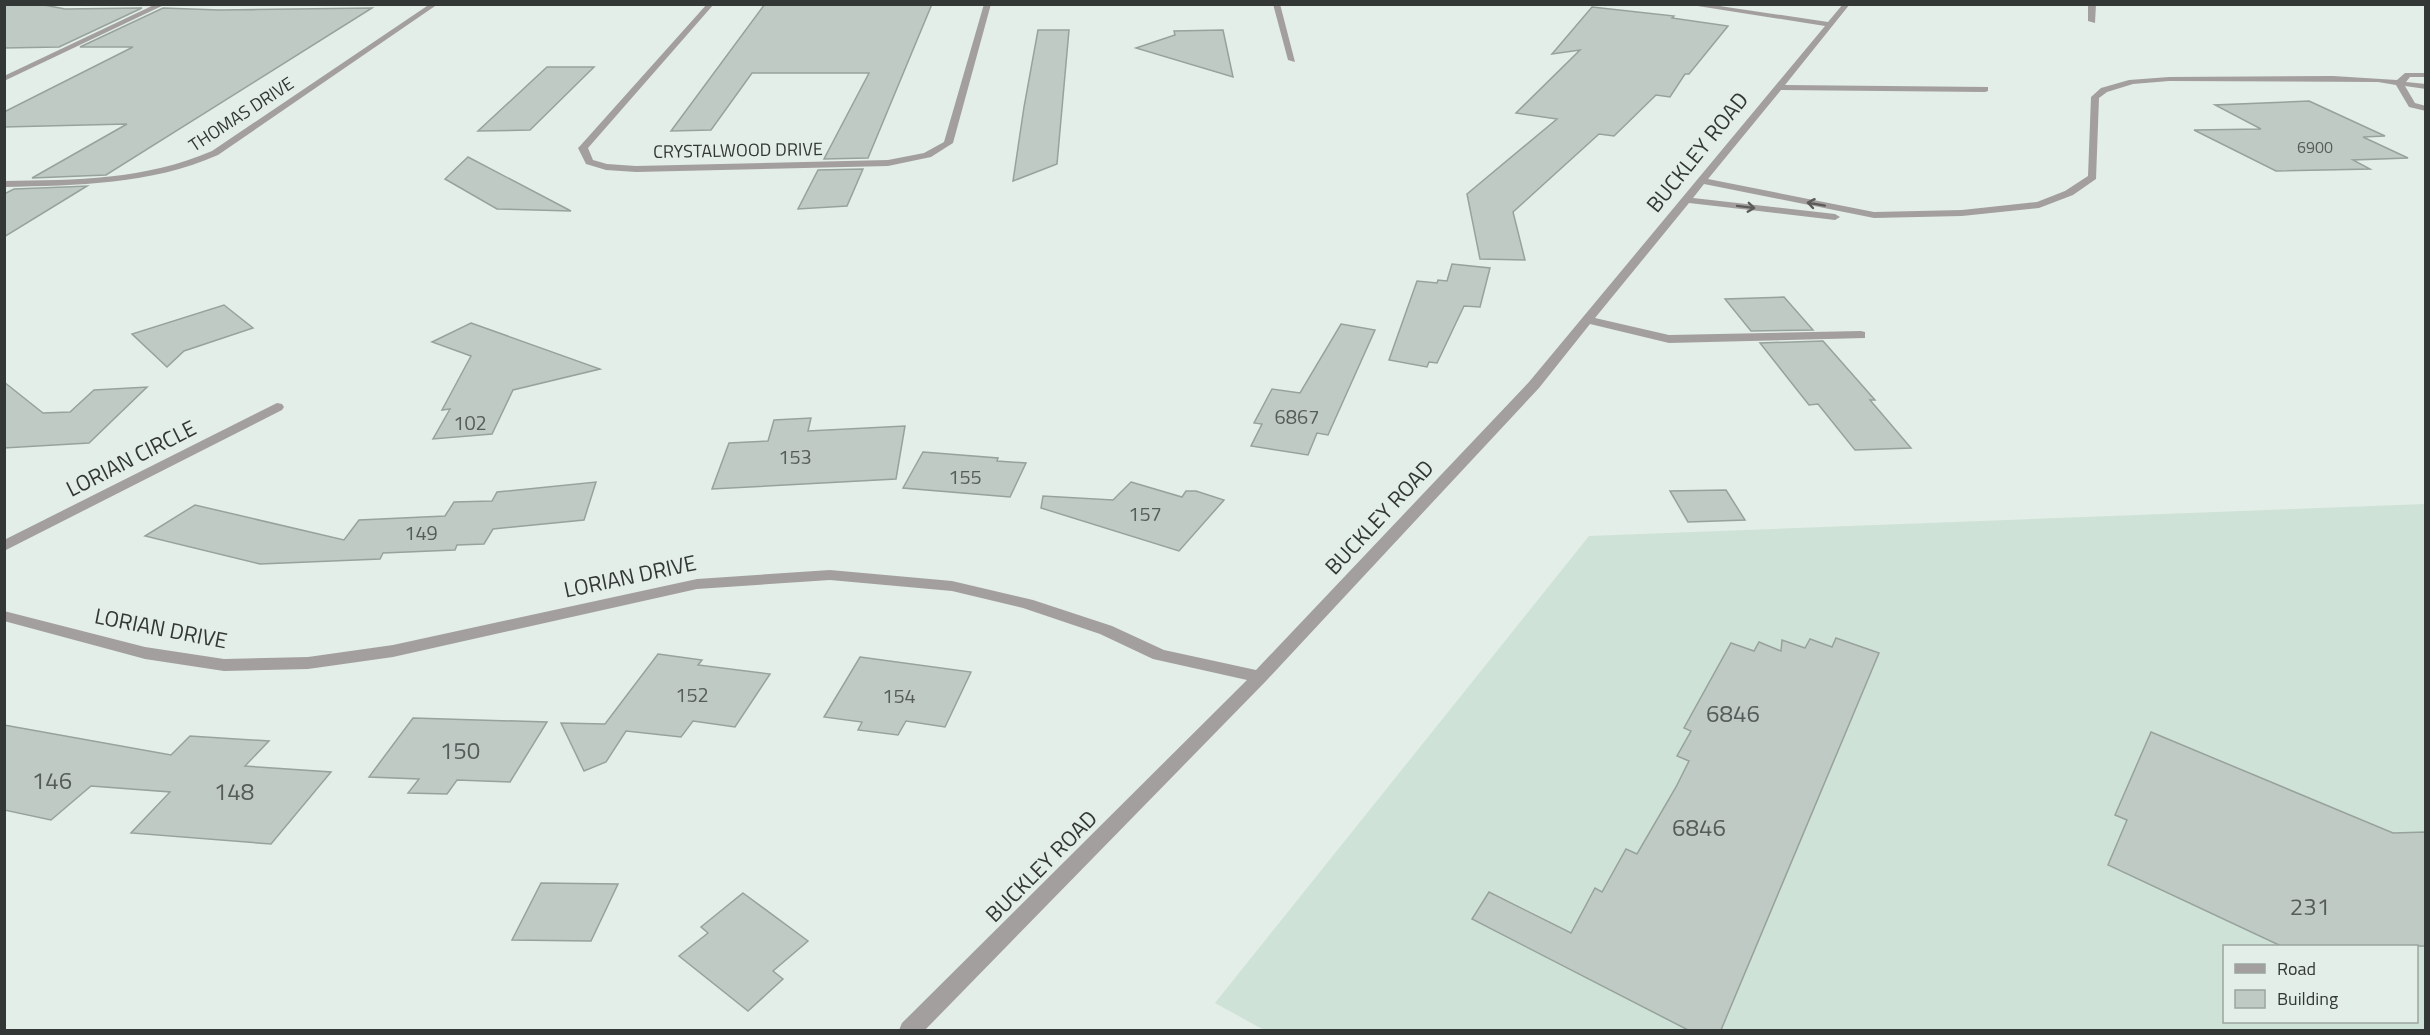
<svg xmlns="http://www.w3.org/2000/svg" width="2430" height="1035" font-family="'Titillium Web',sans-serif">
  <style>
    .built { fill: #cfe2d7; fill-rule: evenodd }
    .building { fill: #bfcac4; stroke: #97a29c; stroke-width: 1.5 }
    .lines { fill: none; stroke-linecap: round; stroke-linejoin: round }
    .minor { fill: #a49f9f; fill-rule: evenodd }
    .oneway { stroke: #5b5b5a }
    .labels { text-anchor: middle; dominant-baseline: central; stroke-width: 4.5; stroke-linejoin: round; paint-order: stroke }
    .far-number-label { font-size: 16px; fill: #565c59 }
    .far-street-label { font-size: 18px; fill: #333735; stroke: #e2eee7 }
    .number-label { font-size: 20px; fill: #565c59 }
    .street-label { font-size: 22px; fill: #333735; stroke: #e2eee7 }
    .near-number-label { font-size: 24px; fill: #565c59 }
  </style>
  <rect width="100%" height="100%" fill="#e2eee7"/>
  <!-- built -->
  <path class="built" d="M2425 504V1030H1264L1215 1003 1589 536ZM2224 946H2416V1022H2224Z"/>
  <!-- building -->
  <g class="building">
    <polygon points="4,4 39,4 65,9 142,8 59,47 4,48"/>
    <polygon points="765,4 932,4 868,158 824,159 869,73 752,73 711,130 671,131"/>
    <polygon points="1592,7 1674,16 1672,18 1728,26 1689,74 1685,74 1670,97 1656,95 1614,136 1599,134 1513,212 1525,260 1480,259 1467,194 1557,119 1516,113 1580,50 1552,54"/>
    <polygon points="163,8 219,10 372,8 106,175 32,178 127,124 4,127 4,112 133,47 80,47"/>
    <polygon points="1038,30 1069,30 1057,164 1013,181 1024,107"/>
    <polygon points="1223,30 1233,77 1136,48 1175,35 1174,31"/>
    <polygon points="547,67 594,67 530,130 478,131"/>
    <polygon points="2309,101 2385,136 2363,137 2408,158 2353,160 2370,169 2276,171 2194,130 2261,129 2215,105"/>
    <polygon points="468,157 571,211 497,209 445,179"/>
    <polygon points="863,169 847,206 798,209 818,170"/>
    <polygon points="87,186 4,237 4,194 14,189"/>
    <polygon points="1452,264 1490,268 1480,307 1464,306 1437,363 1429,362 1427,367 1389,360 1417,281 1437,283 1438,280 1447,281"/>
    <polygon points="1784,297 1813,330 1751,331 1725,299"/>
    <polygon points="224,305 253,328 184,351 167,367 132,334"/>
    <polygon points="471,323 600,369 513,390 492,434 433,439 450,409 442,410 471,356 432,342"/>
    <polygon points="1341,324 1375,330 1328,435 1317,433 1308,455 1251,446 1262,424 1254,423 1272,389 1300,393"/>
    <polygon points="1823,341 1875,400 1870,400 1911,448 1855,450 1818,404 1809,405 1760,343"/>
    <polygon points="4,382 43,413 70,412 94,390 147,387 89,443 4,448"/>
    <polygon points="811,418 808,431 905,426 896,479 712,489 729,443 768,441 774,420"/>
    <polygon points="923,452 998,458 997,461 1026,463 1010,497 903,488"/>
    <polygon points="596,482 584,520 493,529 484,544 457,545 455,550 383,553 380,559 260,564 145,536 195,505 344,540 359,520 445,516 454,502 492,501 497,492"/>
    <polygon points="1131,482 1182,497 1186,491 1196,491 1224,500 1179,551 1041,508 1043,496 1113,500"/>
    <polygon points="1726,490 1745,520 1688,522 1670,491"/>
    <polygon points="1836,638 1879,653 1721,1030 1688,1030 1472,919 1489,892 1571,933 1595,888 1602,892 1626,849 1637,854 1676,787 1689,761 1677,756 1691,731 1684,728 1731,643 1754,651 1759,642 1781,651 1782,640 1805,648 1810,639 1832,647"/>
    <polygon points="658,654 702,660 698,665 770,674 735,727 693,721 681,737 626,731 606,762 584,771 561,723 605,724"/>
    <polygon points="860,657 971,672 945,727 906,721 898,735 858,730 862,722 824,717"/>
    <polygon points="413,718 547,722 510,782 457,780 447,794 408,793 419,779 369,777"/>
    <polygon points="4,725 171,755 190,736 269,741 245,766 331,772 271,844 131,833 170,792 91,786 51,820 4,810"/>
    <polygon points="2151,732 2393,833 2426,832 2426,946 2281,946 2108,865 2127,820 2115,815"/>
    <polygon points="541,883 618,884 591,941 512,940"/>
    <polygon points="743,893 808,941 773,971 783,979 748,1011 679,956 708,933 701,927"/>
  </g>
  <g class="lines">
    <!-- minor -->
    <g class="minor">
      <polygon points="156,4 166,4 4,81 4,76"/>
      <path d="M430 4H438L218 155C149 185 79 185 4 187V181C76 180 145 180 212 151Z"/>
      <polygon points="707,4 714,4 588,148 593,160 607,164 636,166 888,160 924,153 944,142 984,4 991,4 953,143 931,157 888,166 636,172 606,170 586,164 578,148 580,146"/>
      <polygon points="1273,4 1280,4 1295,62 1288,60"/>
      <polygon points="1685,4 1706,4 1828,22 1843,4 1850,4 1785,85 1988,87 1988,91 1985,92 1781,90 1708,179 1874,212 1962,210 2037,202 2065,191 2088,176 2091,97 2101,88 2129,80 2169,77 2333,76 2397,80 2405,73 2426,73 2426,77 2410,77 2406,82 2426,84 2426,89 2405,86 2415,103 2426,106 2426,111 2409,107 2396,85 2378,82 2169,81 2133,84 2107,92 2099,98 2096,179 2073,195 2039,208 1962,216 1874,218 1704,184 1693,198 1835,214 1840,217 1835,220 1689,203 1595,318 1669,335 1861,331 1865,332 1865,338 1669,343 1590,324 1539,388 1266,681 925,1030 899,1030 902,1023 1247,680 1153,659 1100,634 1023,608 952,591 830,580 697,589 393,657 308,669 224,671 145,659 4,621 4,611 145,647 224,659 308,657 393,645 697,579 830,570 952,581 1033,600 1112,626 1164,650 1256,670 1529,382 1825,26"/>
      <polygon points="2088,4 2096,4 2095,23 2088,21"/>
      <polygon points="277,403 282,404 284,407 282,410 4,551 4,540"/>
    </g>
  </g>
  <!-- one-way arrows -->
  <defs><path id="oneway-shaft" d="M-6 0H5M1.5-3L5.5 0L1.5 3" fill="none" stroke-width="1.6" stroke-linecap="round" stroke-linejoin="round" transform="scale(1.5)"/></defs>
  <g class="oneway">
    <use href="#oneway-shaft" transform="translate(1816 204) rotate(-170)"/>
    <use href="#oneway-shaft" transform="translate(1746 207) rotate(7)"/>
  </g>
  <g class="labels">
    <!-- far-number labels -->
    <g class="far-number-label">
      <text x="2315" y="147">6900</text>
    </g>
    <!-- far-street labels -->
    <g class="far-street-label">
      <text transform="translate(241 114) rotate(-33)">THOMAS DRIVE</text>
      <text transform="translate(738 150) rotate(-1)">CRYSTALWOOD DRIVE</text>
    </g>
    <!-- number labels -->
    <g class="number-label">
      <text x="1297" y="416">6867</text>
      <text x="470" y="422">102</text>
      <text x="795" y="456">153</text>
      <text x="965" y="476">155</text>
      <text x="1145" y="513">157</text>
      <text x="421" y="532">149</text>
      <text x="692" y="694">152</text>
      <text x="899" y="695">154</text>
    </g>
    <!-- street labels -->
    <g class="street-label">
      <text transform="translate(1697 152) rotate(-51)">BUCKLEY ROAD</text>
      <text transform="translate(131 458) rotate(-27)">LORIAN CIRCLE</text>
      <text transform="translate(1379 517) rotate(-47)">BUCKLEY ROAD</text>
      <text transform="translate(630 576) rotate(-12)">LORIAN DRIVE</text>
      <text transform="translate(161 628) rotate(11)">LORIAN DRIVE</text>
      <text transform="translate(1041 866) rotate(-45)">BUCKLEY ROAD</text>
    </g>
    <!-- near-number labels -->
    <g class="near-number-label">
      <text x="1733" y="713">6846</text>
      <text x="460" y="750">150</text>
      <text x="52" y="780">146</text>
      <text x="234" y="791">148</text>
      <text x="1699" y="827">6846</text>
      <text x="2310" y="906">231</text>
    </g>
  </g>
  <!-- border -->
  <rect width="2430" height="1035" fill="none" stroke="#333735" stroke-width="12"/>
  <!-- legend -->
  <rect x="2223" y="945" width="195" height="78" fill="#e2eee7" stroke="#9ca5a0" stroke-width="1.5"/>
  <rect x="2235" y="964" width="30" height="9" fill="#a49f9f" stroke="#9ca5a0" stroke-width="1.5"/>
  <text x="2277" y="975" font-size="18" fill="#333735">Road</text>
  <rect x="2235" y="990" width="30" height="18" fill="#bfcac4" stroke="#9ca5a0" stroke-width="1.5"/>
  <text x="2277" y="1005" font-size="18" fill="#333735">Building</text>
</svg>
